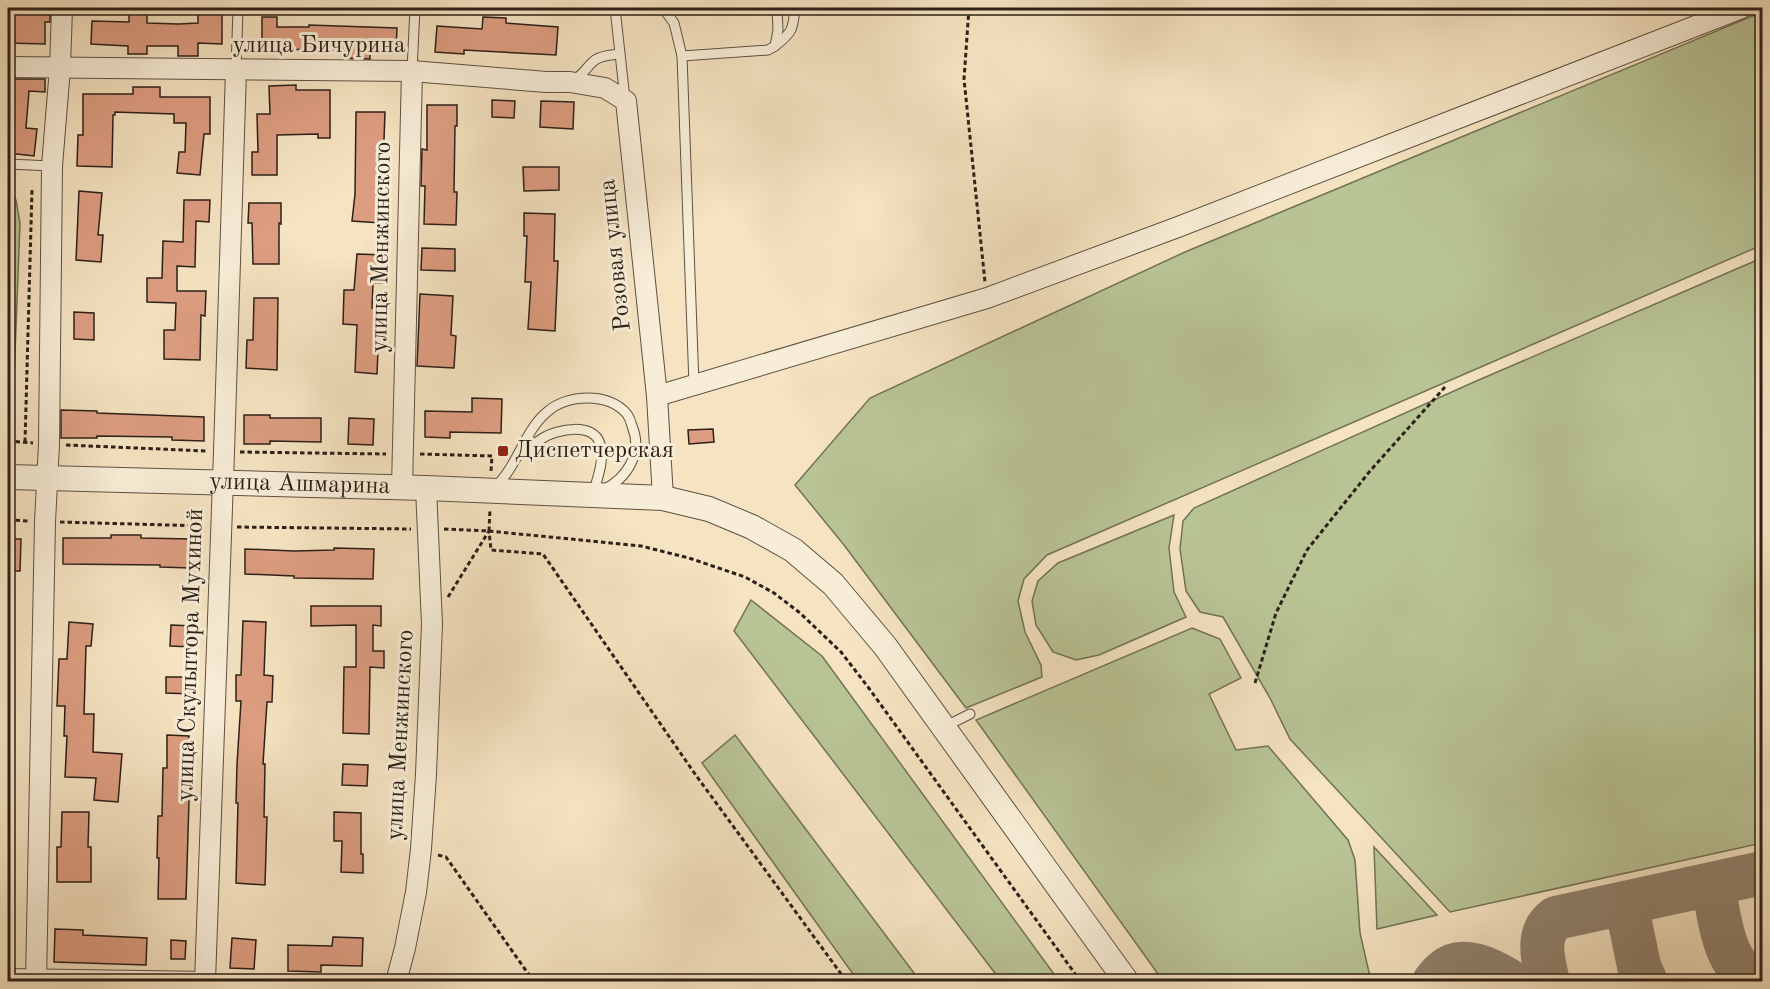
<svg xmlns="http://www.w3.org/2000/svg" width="1770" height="989" font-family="'Old Standard TT',serif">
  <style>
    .green { fill: #b9c495; stroke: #727257; stroke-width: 1.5 }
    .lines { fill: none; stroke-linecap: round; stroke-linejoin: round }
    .taxiway { stroke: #90826d; stroke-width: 44 }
    .building { fill: #dd9d81; stroke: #2c2019; stroke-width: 1.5 }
    .service-casing { stroke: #5e5143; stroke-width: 11 }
    .minor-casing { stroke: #5e5143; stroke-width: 22 }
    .tertiary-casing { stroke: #5e5143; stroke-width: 26 }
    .path { stroke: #2c2019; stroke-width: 3; stroke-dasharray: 4.5 3; stroke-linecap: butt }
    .service { stroke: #f8edd7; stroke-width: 9 }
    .minor { stroke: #f8edd7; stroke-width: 20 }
    .tertiary { stroke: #f8edd7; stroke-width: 24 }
    .poi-dot { fill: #8f2418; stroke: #f8edd7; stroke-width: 2 }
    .labels { text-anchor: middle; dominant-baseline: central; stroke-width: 6; stroke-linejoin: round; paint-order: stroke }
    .street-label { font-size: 24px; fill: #2c2019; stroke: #f8edd7 }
    .poi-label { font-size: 24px; fill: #2c2019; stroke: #f8edd7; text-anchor: start }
  </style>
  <rect width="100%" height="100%" fill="#f5e3c1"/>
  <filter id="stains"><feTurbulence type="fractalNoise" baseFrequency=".00333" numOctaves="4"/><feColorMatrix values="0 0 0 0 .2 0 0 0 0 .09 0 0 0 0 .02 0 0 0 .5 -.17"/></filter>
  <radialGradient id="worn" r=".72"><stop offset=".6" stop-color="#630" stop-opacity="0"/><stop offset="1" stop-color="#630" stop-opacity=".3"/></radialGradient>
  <!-- green -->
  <g class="green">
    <polygon points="1762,12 1762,245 1047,555 1024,579 1018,601 1025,632 1041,665 1042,677 966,708 844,545 795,485 870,398 1185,252"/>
    <polygon points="8,186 16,200 20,223 13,406 8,414"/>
    <polygon points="1762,258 1762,843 1450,912 1290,739 1270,698 1223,617 1200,612 1186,591 1180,549 1183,521 1194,508 1474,382"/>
    <polygon points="1174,515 1169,548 1174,592 1186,617 1099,655 1076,660 1053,652 1036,625 1032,601 1038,581 1058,563"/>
    <polygon points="751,600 822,656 1059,981 1001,981 734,631"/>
    <polygon points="1192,628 1220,639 1241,678 1209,694 1236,750 1268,746 1348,840 1355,860 1360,933 1371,981 1163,981 976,720"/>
    <polygon points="735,735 920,981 858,981 702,763"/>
    <polygon points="1374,847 1437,915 1377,929"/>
  </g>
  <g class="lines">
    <!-- taxiway -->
    <g class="taxiway">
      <path d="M1713 884C1719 915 1723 972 1760 982"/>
      <polyline points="1626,903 1639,966 1646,982"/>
      <path d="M1434 982C1437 978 1440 974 1444 971 1463 954 1493 971 1511 982"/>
      <path d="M1548 982C1543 960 1535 933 1556 918L1762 873"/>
    </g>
  </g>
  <!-- building -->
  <g class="building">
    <polygon points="8,8 50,8 50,22 45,22 45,44 8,43"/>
    <polygon points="129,8 147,9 147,23 179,24 198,23 198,8 222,8 222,44 198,43 198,56 178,56 178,46 147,46 147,54 128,54 128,46 91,44 92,21 129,22"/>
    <polygon points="262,17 277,17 277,27 309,27 309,25 397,28 396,50 370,49 370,59 344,58 344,50 262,49"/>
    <polygon points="483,17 506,18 506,23 558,27 556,55 464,50 464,54 435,52 437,26 482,29"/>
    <polygon points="10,79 45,79 45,92 29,91 26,128 37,129 34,156 8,153"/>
    <polygon points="296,85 296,90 330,90 330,138 318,138 318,134 277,135 277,175 252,175 252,152 258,152 257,114 270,114 269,86"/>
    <polygon points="133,87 160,87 160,97 210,97 210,134 204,134 200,175 177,173 179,152 185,152 186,123 174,123 174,114 115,112 115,115 113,115 112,167 77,166 78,135 83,135 83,94 133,94"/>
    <polygon points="492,100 515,101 514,118 492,117"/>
    <polygon points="541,101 574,102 573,129 540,127"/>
    <polygon points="427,105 457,105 457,126 455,126 454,192 457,192 456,225 424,224 425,186 421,186 422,149 427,150"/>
    <polygon points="356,112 385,112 381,223 352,221 355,194"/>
    <polygon points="523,167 559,167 559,190 524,191"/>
    <polygon points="79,191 102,193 98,235 103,235 101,262 76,260"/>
    <polygon points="184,200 210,200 209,222 196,221 195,267 177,266 177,291 206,291 205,316 201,315 200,360 164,359 164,330 175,330 176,303 147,302 147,278 162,278 163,241 183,242"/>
    <polygon points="249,203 281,203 281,224 279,223 279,264 253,264 252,223 248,223"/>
    <polygon points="524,213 555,214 554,261 558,261 555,331 528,329 531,282 525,282 527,236 524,236"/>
    <polygon points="422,248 455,249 455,271 421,270"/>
    <polygon points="357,254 384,255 382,283 373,283 372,308 381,309 381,326 379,326 377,374 355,372 357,325 343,324 344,290 354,290"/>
    <polygon points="420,294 453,296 451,335 456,336 454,368 417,366"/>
    <polygon points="254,298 278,298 277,370 246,368 247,340 253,340"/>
    <polygon points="74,312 94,313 94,340 74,339"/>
    <polygon points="472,398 502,399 501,433 450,432 450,438 425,437 425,411 472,412"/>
    <polygon points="61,410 97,411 97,413 204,417 204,441 172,440 172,437 97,436 97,438 61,438"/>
    <polygon points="244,415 270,415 270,418 321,418 321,442 270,441 270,444 244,444"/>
    <polygon points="349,418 374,419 373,445 348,444"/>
    <polygon points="713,429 714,442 689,444 688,430"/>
    <polygon points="111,535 141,535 141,538 191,539 190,568 160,567 160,565 63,564 63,538 111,538"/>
    <polygon points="8,539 21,539 20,571 8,571"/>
    <polygon points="334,548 374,549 373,579 294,578 294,576 245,574 245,549 294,551 334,550"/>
    <polygon points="311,606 381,606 381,626 373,625 373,651 384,651 384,668 370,667 369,734 343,733 344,667 356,667 356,625 311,626"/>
    <polygon points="243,621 266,622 264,675 273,676 272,702 267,702 263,764 265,764 264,817 267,817 265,885 236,883 238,803 236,803 237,764 241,701 236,701 236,675 241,675"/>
    <polygon points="69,622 93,624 91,646 86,646 84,714 94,714 93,752 122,754 118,802 94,800 96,778 65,777 67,736 64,736 65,706 57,706 59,659 67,659"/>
    <polygon points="171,625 194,626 193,647 170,646"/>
    <polygon points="166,677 191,677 191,694 166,693"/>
    <polygon points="167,735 189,736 188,768 190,768 186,899 158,899 159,858 157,858 158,816 162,816 163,768 167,768"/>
    <polygon points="343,764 368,765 367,786 342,785"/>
    <polygon points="62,812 89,812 88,847 91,847 91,882 57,882 57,847 61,847"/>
    <polygon points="334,812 361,813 361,854 363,854 363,873 341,872 342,841 334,841"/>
    <polygon points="55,929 83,930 83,935 147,938 146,965 54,962"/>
    <polygon points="333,937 363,938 362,966 321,965 321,972 288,971 288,945 332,946"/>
    <polygon points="232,938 256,940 254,969 230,968"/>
    <polygon points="171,940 186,941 185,959 171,959"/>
  </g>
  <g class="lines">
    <!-- service casing -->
    <g class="service-casing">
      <g id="service">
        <polyline points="615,8 625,99"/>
        <polyline points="663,8 674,23 682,56 694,385"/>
        <path d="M775 46C793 32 793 29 795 8"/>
        <polyline points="682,56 768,50 775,46 778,30 777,8"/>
        <polyline points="236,70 238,8"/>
        <polyline points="412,71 415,8"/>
        <path d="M572 81C583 76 586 67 595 60 602 55 612 55 620 54"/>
        <polyline points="8,164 52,166"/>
        <path d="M520 455C527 449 535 443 543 438 557 429 594 422 600 444 605 460 597 479 593 494"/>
        <path d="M495 487C518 466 524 431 547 412 567 394 608 392 627 414 629 417 631 422 632 426 643 452 628 478 603 490"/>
        <polyline points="946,726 970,714"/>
      </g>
    </g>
    <!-- minor casing -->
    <g class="minor-casing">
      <g id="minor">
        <polyline points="8,67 412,71 546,82 570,82 605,88 626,101 657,396 663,498"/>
        <polyline points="657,396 987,298 1178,227 1742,8"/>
        <polyline points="402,487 412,71"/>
        <polyline points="8,979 209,982"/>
        <polyline points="205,981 224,452 236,70"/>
        <polyline points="36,982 45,522 49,444 52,166 60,68 62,8"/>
        <polyline points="396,982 405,948 416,892 421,849 426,774 432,624 426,488"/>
      </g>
    </g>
    <!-- tertiary casing -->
    <g class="tertiary-casing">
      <g id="tertiary">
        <path id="s1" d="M8 477 426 488 663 498 709 509 752 527 793 550 833 584 885 646 1127 982"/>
      </g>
    </g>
    <!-- path -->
    <g class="path">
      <polyline points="969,8 964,79 985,282"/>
      <polyline points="8,441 33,443"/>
      <polyline points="25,442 32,189"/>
      <polyline points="66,445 206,451"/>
      <polyline points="240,452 386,454"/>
      <polyline points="420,454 492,456 491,471"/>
      <polyline points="8,520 30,521"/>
      <polyline points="60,522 204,526"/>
      <polyline points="237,527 411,529"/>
      <polyline points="444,529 489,531 641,546 689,558 745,577 774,593 800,613 841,652 868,687 1081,982"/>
      <polyline points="489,531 490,509"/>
      <polyline points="448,597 489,531 491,550 543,554 695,774 847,982"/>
      <polyline points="1255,683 1276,613 1307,550 1370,471 1445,387"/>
      <polyline points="438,855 446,857 534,982"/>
    </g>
    <!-- service -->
    <use href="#service" class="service"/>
    <!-- minor -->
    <use href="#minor" class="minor"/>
    <!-- tertiary -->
    <use href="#tertiary" class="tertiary"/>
  </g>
  <!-- markers -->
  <rect class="poi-dot" x="497" y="445" width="12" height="12" rx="3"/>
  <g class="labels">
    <!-- street labels -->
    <g class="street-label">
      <text x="319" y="46">улица Бичурина</text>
      <text transform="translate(382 247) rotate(-89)">улица Менжинского</text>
      <text transform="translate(616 255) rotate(-96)">Розовая улица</text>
      <text stroke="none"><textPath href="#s1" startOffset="292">улица Ашмарина</textPath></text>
      <text transform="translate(191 655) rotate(-88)">улица Скульптора Мухиной</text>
      <text transform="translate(401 735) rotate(-87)">улица Менжинского</text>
    </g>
    <!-- poi labels -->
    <g class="poi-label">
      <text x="515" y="451">Диспетчерская</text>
    </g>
  </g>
  <!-- margin -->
  <rect width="1770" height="989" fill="none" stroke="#f5e3c1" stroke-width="30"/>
  <rect x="9" y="9" width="1752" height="971" fill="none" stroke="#2c2019" stroke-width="3"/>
  <rect x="15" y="15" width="1740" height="959" fill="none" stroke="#2c2019" stroke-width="1.5"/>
  <rect width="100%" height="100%" filter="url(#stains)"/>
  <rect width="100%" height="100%" fill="url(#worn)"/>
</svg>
